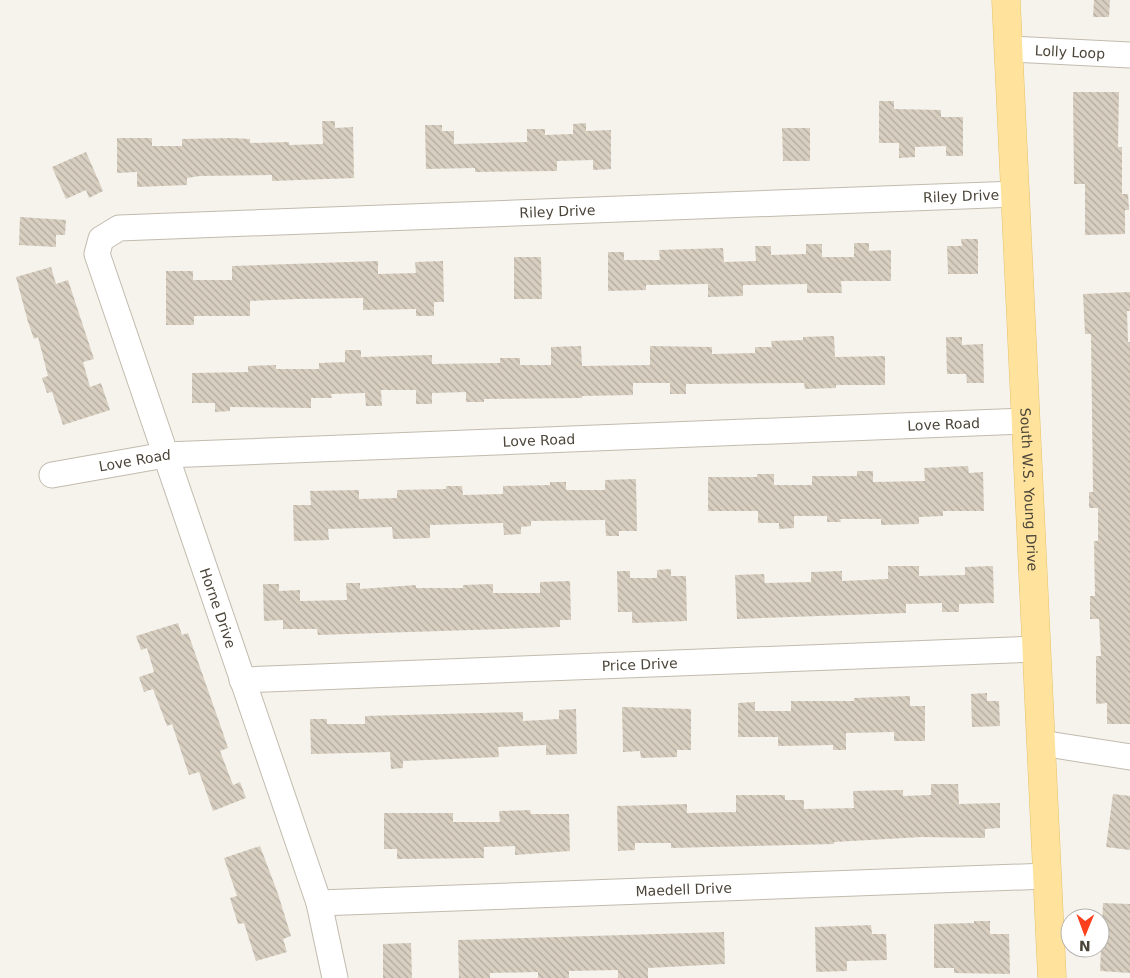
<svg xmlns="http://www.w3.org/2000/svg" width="1130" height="978" font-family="'DejaVu Sans',sans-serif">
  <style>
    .building { fill: url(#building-back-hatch) }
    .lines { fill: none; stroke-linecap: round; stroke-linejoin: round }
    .minor-casing { stroke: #c2bbae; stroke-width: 27 }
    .major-casing { stroke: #e6c16a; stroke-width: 29 }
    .minor { stroke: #fff; stroke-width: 25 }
    .major { stroke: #ffe39c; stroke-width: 28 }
    .labels { text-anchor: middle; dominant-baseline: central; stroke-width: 4; stroke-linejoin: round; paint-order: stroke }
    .street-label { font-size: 14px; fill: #4b4439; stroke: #fff }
  </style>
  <defs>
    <pattern id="building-back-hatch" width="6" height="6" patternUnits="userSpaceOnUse" patternTransform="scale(1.25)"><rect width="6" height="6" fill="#d8cfc1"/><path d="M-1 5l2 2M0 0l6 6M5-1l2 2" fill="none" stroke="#b1aa9e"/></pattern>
  </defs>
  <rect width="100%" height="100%" fill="#f6f3ec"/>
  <!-- building -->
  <g class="building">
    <polygon points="1094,0 1110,0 1109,17 1093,17"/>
    <polygon points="1073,92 1119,92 1118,147 1122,147 1122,194 1128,194 1129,210 1125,210 1125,234 1085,235 1085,184 1074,184"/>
    <polygon points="879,101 894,101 894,109 941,110 941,117 963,117 963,156 946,156 946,146 915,147 915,157 899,158 899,143 879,143"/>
    <polygon points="322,121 335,121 335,128 353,127 354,178 272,181 272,175 200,176 187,178 187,185 137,187 137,172 117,173 117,138 152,138 152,146 182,146 182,139 232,138 250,139 250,143 289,142 289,145 323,144"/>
    <polygon points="586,123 586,131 611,130 611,169 593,170 593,160 557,161 557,171 475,172 475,168 426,169 425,125 442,125 442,131 454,131 454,144 527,142 527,129 545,129 545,135 573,134 573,124"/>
    <polygon points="782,128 810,128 810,161 783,161"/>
    <polygon points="86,152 103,191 89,198 86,190 66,199 52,167"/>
    <polygon points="20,217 66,220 65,235 56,235 56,247 19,245"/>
    <polygon points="961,239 978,239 978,274 948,274 947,246 962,246"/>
    <polygon points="854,243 869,243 869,251 891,250 891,281 841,281 842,293 807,293 807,284 743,285 743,296 708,297 708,284 646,285 646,290 608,291 608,252 624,252 624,260 660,260 659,250 723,248 724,262 756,261 755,246 771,246 771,255 806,254 806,244 822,244 822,257 854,257"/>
    <polygon points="514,257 541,257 542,299 514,299"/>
    <polygon points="378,261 378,274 416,273 415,262 443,261 444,302 434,302 434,316 416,316 416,309 363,310 363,298 297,299 250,301 250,316 194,316 194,325 166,325 166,271 193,271 193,280 232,280 232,266"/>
    <polygon points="51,267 56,284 68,280 94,359 83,362 90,387 101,383 110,410 63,425 52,392 47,393 42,378 48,376 38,337 34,339 28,322 16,277"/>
    <polygon points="1130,292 1130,311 1127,311 1128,342 1130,342 1130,724 1107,724 1107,703 1096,704 1096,656 1101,656 1099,619 1090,619 1090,596 1095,596 1094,541 1098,541 1098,508 1089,508 1089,492 1093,492 1091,334 1085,334 1083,294"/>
    <polygon points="834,336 835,357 885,356 885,385 836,385 836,388 805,389 804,383 686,384 686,394 670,394 670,383 633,383 633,395 582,396 582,398 484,399 484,402 466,402 466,392 432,393 432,404 416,404 416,390 381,390 382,406 366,406 365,393 331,394 332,398 311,398 311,408 230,407 230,411 215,412 215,403 192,403 192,373 248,372 248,366 276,365 276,369 319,369 319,363 345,362 345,350 361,350 361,357 432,355 432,364 500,363 500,358 520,358 520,365 551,365 551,347 581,346 582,366 650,365 650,346 712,347 712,354 755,353 755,347 772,347 771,341 803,340 803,337"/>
    <polygon points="946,337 962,337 962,345 983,344 984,383 967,383 966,374 947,374"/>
    <polygon points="968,466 969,473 983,472 984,511 943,511 943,516 919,517 919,524 881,525 881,519 840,519 841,522 827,522 827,516 794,516 794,528 779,529 779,523 758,523 758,511 708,511 708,477 757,477 757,474 774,474 774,485 812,485 812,476 857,476 857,471 873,471 873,482 925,481 924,468"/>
    <polygon points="636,479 637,531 619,531 619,536 606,536 605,520 531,521 531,526 521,527 521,534 504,535 503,523 430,525 430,538 393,539 392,527 328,529 329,540 294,541 293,505 311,505 310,491 359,490 359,499 397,498 397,490 446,489 446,486 462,486 463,495 503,494 503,486 550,485 550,482 566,482 566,490 605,490 605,480"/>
    <polygon points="888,566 919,566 919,576 965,575 965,567 993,566 994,603 959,604 959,612 942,612 942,603 906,604 906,613 737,619 735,575 764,574 765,583 811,582 811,572 842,571 842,581 888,579"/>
    <polygon points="671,569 671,576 686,576 687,621 632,623 632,612 618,612 617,571 630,571 630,578 657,578 657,570"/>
    <polygon points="570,581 571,620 560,620 560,627 318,635 317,629 283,629 283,620 264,621 263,584 279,584 279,591 300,590 300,601 347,600 346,583 360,583 360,589 416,585 416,588 463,588 463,585 493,584 493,593 540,593 540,582"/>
    <polygon points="178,623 182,635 188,633 223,733 228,748 220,751 233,785 240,782 246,798 213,811 199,772 189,775 172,724 167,726 153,689 144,692 139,677 154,672 147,648 141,650 136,636"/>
    <polygon points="987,693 987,701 999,701 1000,726 972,727 971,694"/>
    <polygon points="910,696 910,706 925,706 925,741 894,741 894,732 846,733 846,750 833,750 833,745 778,746 778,737 738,737 738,703 755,702 755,711 791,711 791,701 854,701 854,698"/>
    <polygon points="622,707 691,709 691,750 677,750 677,757 641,758 640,751 623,752"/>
    <polygon points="576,709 577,754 546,755 546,745 498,747 499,757 403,761 403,768 391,769 390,752 311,754 310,719 327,719 327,724 365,724 365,716 523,712 523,721 559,719 559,710"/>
    <polygon points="931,784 958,784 959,804 1000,803 1000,828 985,829 985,838 922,837 834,842 834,844 671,848 671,843 635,843 635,850 618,851 617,806 687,804 687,813 736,812 736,795 785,795 785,800 804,800 804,809 854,808 853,791 903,790 903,796 931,795"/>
    <polygon points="1113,794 1130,796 1130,850 1106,847"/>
    <polygon points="530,810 531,814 569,814 570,851 515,855 515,846 484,847 484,858 397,859 397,849 384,849 384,813 453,813 453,822 500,822 499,811"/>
    <polygon points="260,846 278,894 291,936 283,939 287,952 256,961 244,923 238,924 230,898 237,896 224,858"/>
    <polygon points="1103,903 1130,904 1130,973 1100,971"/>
    <polygon points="974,921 990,921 990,934 1009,934 1010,974 954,973 954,968 934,968 934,924 974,923"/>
    <polygon points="871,925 872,934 886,934 887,960 847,961 847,971 816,972 815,927"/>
    <polygon points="724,932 725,964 648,968 648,978 618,978 618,970 569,971 569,978 538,978 538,972 490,973 490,978 459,978 458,940"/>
    <polygon points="411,943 412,978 383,978 383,944"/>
  </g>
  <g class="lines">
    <!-- minor casing -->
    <g class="minor-casing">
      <g id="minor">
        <path id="s1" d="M1009 49 1130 55"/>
        <path id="s2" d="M52 475 165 455 1026 421"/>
        <path id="s3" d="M242 680 1036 649"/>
        <polyline points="1041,743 1130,757"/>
        <path id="s4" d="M319 903 1047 876"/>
        <path id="s5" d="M335 978 319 903 97 254 101 239 119 228 1016 194"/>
      </g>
    </g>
    <!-- major casing -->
    <g class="major-casing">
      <g id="major">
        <path id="s6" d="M1006 0 1052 978"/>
      </g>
    </g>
    <!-- minor -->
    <use href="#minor" class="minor"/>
    <!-- major -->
    <use href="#major" class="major"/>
  </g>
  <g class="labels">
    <!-- street labels -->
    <g class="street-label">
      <text stroke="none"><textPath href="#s1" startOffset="61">Lolly Loop</textPath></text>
      <text stroke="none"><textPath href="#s5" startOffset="1642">Riley Drive</textPath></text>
      <text stroke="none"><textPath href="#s5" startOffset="1238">Riley Drive</textPath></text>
      <text stroke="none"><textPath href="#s2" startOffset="894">Love Road</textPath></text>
      <text stroke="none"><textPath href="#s2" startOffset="489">Love Road</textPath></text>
      <text stroke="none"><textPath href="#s2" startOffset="84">Love Road</textPath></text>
      <text stroke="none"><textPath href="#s6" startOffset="490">South W.S. Young Drive</textPath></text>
      <text transform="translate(218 608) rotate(71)">Horne Drive</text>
      <text stroke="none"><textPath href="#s3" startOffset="398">Price Drive</textPath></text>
      <text stroke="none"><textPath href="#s4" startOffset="365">Maedell Drive</textPath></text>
    </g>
  </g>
  <!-- north arrow -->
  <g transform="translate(1085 933) rotate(181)"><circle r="24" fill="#ffffff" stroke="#b7b4b0"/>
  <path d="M0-4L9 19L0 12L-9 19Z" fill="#fc3f1d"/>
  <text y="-8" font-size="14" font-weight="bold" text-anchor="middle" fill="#4b4439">N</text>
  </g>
</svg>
